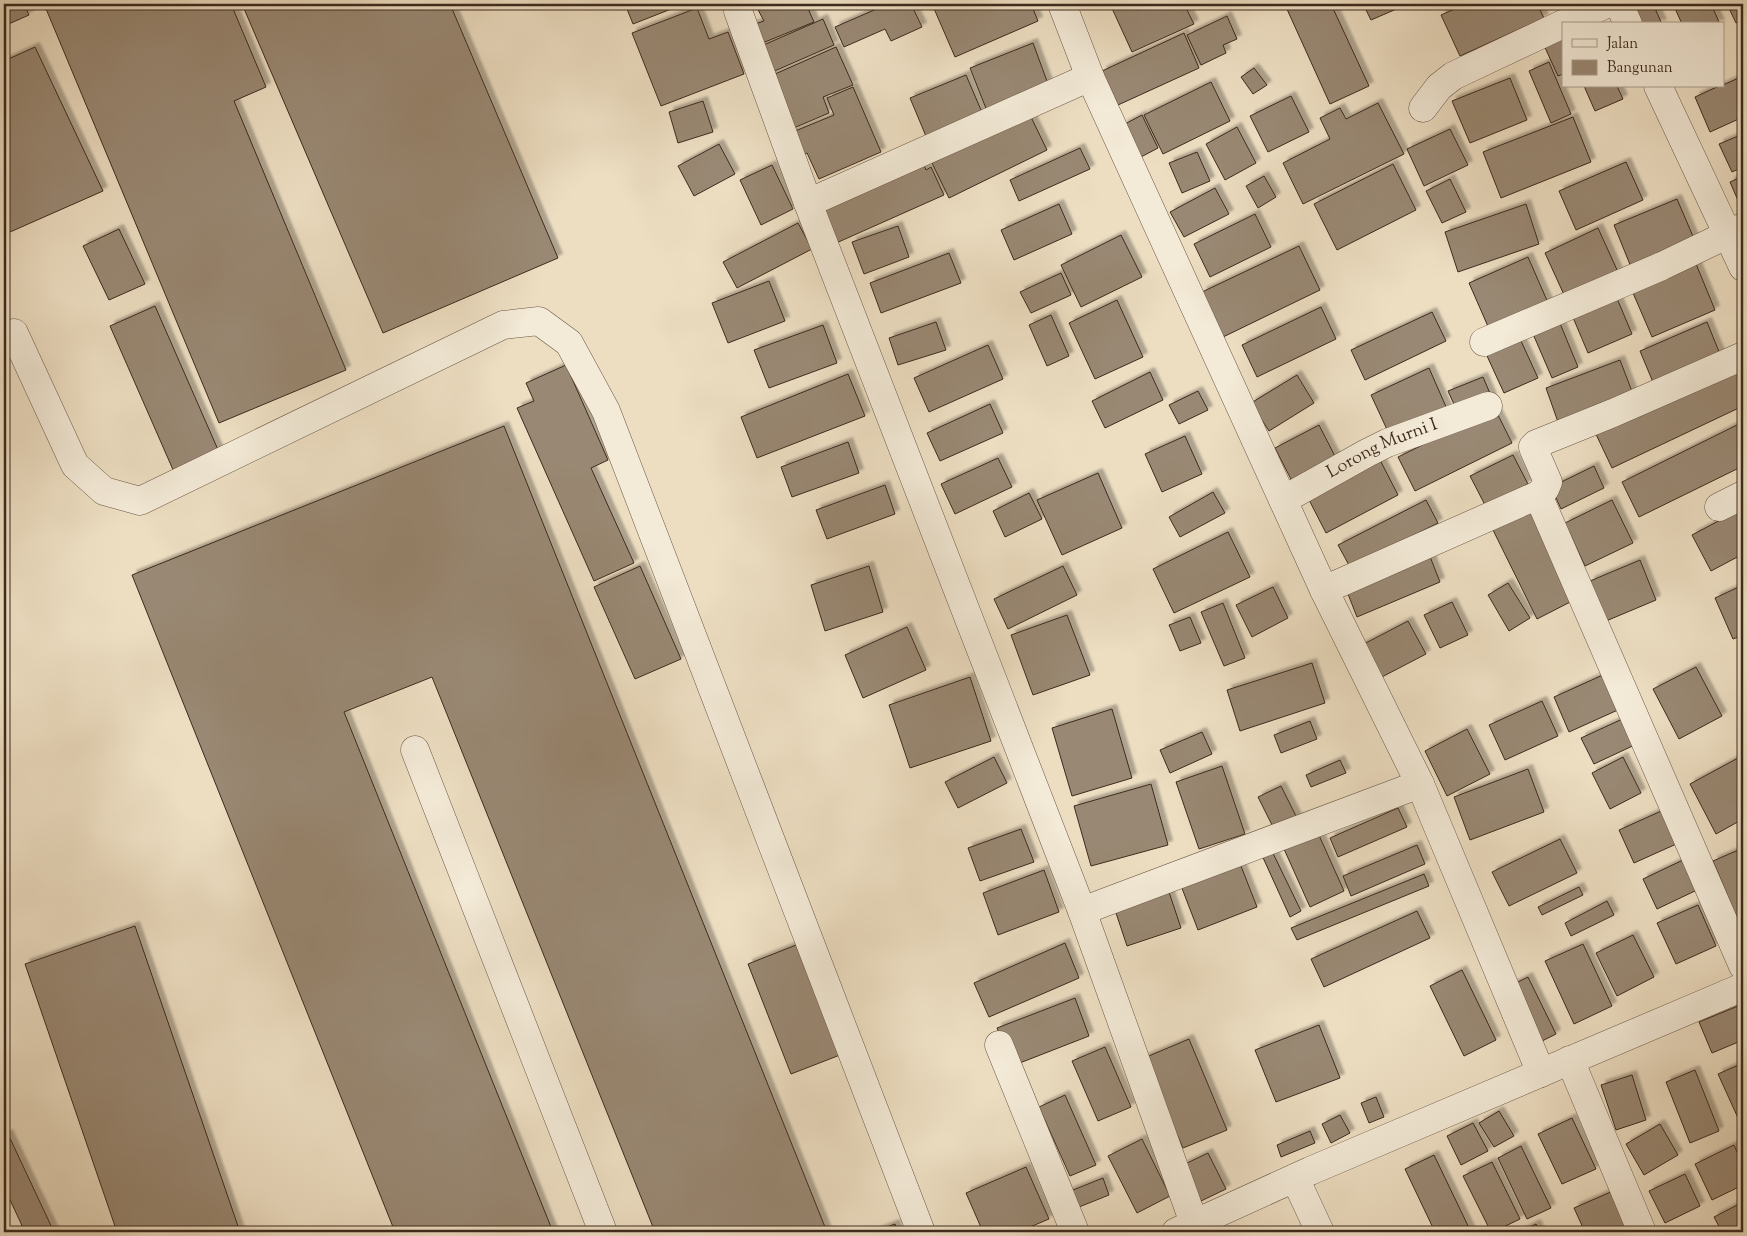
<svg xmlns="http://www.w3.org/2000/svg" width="1747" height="1236" font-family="'Sorts Mill Goudy',serif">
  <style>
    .building { fill: #998873; stroke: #3e2a1d; filter: url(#shadow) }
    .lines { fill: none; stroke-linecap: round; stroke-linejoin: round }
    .minor-casing { stroke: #6a5746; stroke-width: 29 }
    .minor { stroke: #f3ead7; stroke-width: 28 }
    .labels { text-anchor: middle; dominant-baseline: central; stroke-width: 4; stroke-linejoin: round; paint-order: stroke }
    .street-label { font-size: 18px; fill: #3e2a1d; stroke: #f3ead7 }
  </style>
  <defs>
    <filter id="shadow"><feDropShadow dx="4.5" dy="-4.5" stdDeviation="1" flood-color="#0004"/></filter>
  </defs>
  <rect width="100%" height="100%" fill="#eddec2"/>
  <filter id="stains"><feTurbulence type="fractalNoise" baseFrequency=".004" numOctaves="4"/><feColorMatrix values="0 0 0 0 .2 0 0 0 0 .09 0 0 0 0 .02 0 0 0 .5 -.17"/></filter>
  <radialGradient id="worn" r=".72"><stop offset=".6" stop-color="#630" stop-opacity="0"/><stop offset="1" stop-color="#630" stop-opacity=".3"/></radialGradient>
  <!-- building -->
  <g class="building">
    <polygon points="4,4 24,4 29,15 4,26"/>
    <polygon points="44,4 231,4 266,87 234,101 346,370 219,423"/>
    <polygon points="242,4 450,4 558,258 383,333"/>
    <polygon points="625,4 684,4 633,24"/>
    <polygon points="755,4 806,4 814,22 760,44 752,25 764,21"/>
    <polygon points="888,4 911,4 922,27 891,41 885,29 844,47 835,27"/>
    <polygon points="932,4 1031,4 1038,21 955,57"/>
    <polygon points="1110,4 1184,4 1194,24 1132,52"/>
    <polygon points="1293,4 1331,4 1369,86 1330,104 1286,7"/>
    <polygon points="1363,4 1408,4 1371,20"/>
    <polygon points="1466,4 1537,4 1544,18 1460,56 1441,15"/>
    <polygon points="1647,4 1653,4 1662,24 1636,24 1631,12"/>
    <polygon points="1673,4 1711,4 1720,24 1682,24"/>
    <polygon points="1727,4 1743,4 1743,19 1736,23"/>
    <polygon points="697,8 709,39 728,32 744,74 661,106 632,33"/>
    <polygon points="1227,16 1237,39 1223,45 1226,53 1201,65 1187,35"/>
    <polygon points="823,19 834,45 770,73 759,47"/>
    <polygon points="1563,31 1563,74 1558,76 1542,41"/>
    <polygon points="1184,33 1199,68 1118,105 1102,71"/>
    <polygon points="1033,43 1051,92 989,116 970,68"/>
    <polygon points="35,47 103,191 10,232 4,220 4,61"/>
    <polygon points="836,47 853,85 823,97 829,113 789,130 766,78"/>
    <polygon points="1549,62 1571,114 1551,123 1529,71"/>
    <polygon points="1254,68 1267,85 1253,94 1241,77"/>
    <polygon points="966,75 984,117 928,141 910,98"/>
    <polygon points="1741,77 1743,83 1743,117 1710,132 1695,97 1719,86 1723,86 1723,85"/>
    <polygon points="1510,78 1527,120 1470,143 1452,101"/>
    <polygon points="1211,82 1230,121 1163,154 1144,115"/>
    <polygon points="1584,86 1617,86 1623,99 1595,111"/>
    <polygon points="853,87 881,152 819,179 807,153 798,157 788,134 834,115 827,98"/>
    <polygon points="1291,96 1309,132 1268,152 1250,116"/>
    <polygon points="703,101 713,132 678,143 669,112"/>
    <polygon points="1378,103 1404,154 1303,204 1283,163 1330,139 1320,118 1340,108 1346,119"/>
    <polygon points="1030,115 1047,150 949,198 932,163"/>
    <polygon points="1142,115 1158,148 1139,158 1123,125"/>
    <polygon points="1573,117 1591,162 1501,198 1483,152"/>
    <polygon points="1237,127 1256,163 1225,180 1206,144"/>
    <polygon points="1450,129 1468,165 1424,186 1407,149"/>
    <polygon points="1743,134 1743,167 1732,172 1719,144"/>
    <polygon points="719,144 735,174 694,196 678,166"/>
    <polygon points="1080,148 1090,169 1019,201 1010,180"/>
    <polygon points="1197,152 1210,181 1182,193 1169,163"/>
    <polygon points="922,160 926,170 931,167 944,195 834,244 818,207"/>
    <polygon points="1626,162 1643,200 1576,230 1559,191"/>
    <polygon points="1393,164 1416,210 1337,250 1314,204"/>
    <polygon points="772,165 793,209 761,225 740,180"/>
    <polygon points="1264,176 1276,197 1258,208 1246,186"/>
    <polygon points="1743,176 1743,212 1730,182"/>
    <polygon points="1450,179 1466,212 1442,223 1426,191"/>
    <polygon points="1215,188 1229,214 1184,237 1170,212"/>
    <polygon points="1677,199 1695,241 1631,267 1614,225"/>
    <polygon points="1059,204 1072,234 1014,260 1001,230"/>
    <polygon points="1526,204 1539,244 1458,272 1445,232"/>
    <polygon points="1255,214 1271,247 1210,277 1194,244"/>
    <polygon points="798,223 812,249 737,288 723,262"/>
    <polygon points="898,226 909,257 864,274 852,242"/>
    <polygon points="1598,228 1618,272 1565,297 1545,253"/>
    <polygon points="119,229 145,284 109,300 83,246"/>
    <polygon points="1121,235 1142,277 1081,307 1061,265"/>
    <polygon points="1299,246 1320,290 1223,337 1202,292"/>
    <polygon points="949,253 961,283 881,313 870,283"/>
    <polygon points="1528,257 1549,305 1490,331 1469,283"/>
    <polygon points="1694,259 1715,310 1652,337 1630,286"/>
    <polygon points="1061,273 1071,295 1031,313 1020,292"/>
    <polygon points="769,281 785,321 728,343 712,303"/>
    <polygon points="1613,289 1632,334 1588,353 1569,308"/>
    <polygon points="1117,300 1143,357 1095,379 1069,323"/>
    <polygon points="155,306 219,452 174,472 110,326"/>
    <polygon points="1321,307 1336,339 1257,377 1242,345"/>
    <polygon points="1432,312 1446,341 1365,380 1351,350"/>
    <polygon points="1051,315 1069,356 1047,366 1029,325"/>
    <polygon points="1557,316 1578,367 1552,378 1530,327"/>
    <polygon points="936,322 946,350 898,365 889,338"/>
    <polygon points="1707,322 1722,359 1655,387 1640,351"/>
    <polygon points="823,325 837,363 769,388 754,350"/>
    <polygon points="1516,330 1538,378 1504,393 1482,345"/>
    <polygon points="988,345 1003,379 929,412 914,378"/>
    <polygon points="1620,360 1633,394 1558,422 1546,388"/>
    <polygon points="566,365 608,460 591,468 634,563 594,581 517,408 534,401 526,383"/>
    <polygon points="1743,365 1743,406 1612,468 1594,430"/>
    <polygon points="1429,368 1447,409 1390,436 1371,395"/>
    <polygon points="1150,372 1163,400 1105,428 1092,401"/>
    <polygon points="848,374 865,416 757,458 741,417"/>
    <polygon points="1297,375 1314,403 1269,431 1251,403"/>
    <polygon points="1483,377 1492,398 1458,413 1448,391"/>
    <polygon points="1198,391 1208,410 1179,424 1169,405"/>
    <polygon points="990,404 1003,433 940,461 927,433"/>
    <polygon points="1495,409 1512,443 1415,491 1398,457"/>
    <polygon points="1741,423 1743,428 1743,466 1639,517 1622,482"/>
    <polygon points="1319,425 1338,462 1294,485 1275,448"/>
    <polygon points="504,426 827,1232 655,1232 432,677 344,712 553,1232 395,1232 132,575"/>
    <polygon points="1185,436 1202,474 1162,492 1145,454"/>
    <polygon points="848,442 859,473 792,497 781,467"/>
    <polygon points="1513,455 1528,484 1485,505 1470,476"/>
    <polygon points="1378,456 1398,495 1326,533 1306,494"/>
    <polygon points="998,458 1012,487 955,514 941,484"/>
    <polygon points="1594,466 1604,488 1561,509 1551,487"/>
    <polygon points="1098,473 1122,528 1062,555 1037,500"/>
    <polygon points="885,485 895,514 827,539 816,510"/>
    <polygon points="1213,492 1225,513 1180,537 1169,517"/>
    <polygon points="1029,493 1042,519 1005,537 993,511"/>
    <polygon points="1426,500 1438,523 1350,567 1338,545"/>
    <polygon points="1612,500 1633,543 1585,566 1565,523"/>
    <polygon points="1743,508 1743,554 1711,571 1692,535"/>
    <polygon points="1535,510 1578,598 1537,619 1493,530"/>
    <polygon points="1228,532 1250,577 1174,613 1153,569"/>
    <polygon points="1429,554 1440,582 1357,617 1346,589"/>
    <polygon points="1640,560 1656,600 1606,621 1590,581"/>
    <polygon points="640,566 681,659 635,679 594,587"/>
    <polygon points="869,566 883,612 825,631 811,585"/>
    <polygon points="1063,566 1077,595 1008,629 994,599"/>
    <polygon points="1508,583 1530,618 1509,631 1488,595"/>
    <polygon points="1743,585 1743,635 1733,639 1715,598"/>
    <polygon points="1273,587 1288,618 1252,637 1236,605"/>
    <polygon points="1452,602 1468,635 1440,648 1424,615"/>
    <polygon points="1223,603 1245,658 1224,666 1201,612"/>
    <polygon points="1067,615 1090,675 1033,695 1011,635"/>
    <polygon points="1190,617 1201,643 1180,651 1169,625"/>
    <polygon points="1408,621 1426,654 1378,679 1360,646"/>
    <polygon points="907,627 926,670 863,698 845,655"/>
    <polygon points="1312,663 1325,703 1240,731 1227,690"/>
    <polygon points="1696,667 1722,716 1679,739 1653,689"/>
    <polygon points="1605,674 1620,709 1569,732 1554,697"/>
    <polygon points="970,677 991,741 910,768 889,705"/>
    <polygon points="1542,701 1558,736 1505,760 1489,725"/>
    <polygon points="1112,709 1132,778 1072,796 1052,728"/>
    <polygon points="1629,716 1641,742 1594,764 1581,738"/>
    <polygon points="1310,721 1317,739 1281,753 1274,735"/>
    <polygon points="1467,729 1490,774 1447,796 1425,751"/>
    <polygon points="1202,732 1212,754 1170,773 1160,750"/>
    <polygon points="994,757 1007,783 958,808 945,782"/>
    <polygon points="1623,757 1641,793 1610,809 1592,773"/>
    <polygon points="1738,758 1743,769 1743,819 1716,834 1690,784"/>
    <polygon points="1340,760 1346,773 1311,787 1306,775"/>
    <polygon points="1222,766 1245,834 1199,849 1176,782"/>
    <polygon points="1528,769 1544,812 1470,840 1454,797"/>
    <polygon points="1151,784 1168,845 1091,866 1074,806"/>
    <polygon points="1281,786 1298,820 1275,831 1258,797"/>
    <polygon points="1398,808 1407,827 1338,857 1330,838"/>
    <polygon points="1668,808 1683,841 1634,863 1619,830"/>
    <polygon points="1021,829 1034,862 980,881 968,848"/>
    <polygon points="1318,833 1344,891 1310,907 1284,849"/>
    <polygon points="1560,839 1577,873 1509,906 1492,872"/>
    <polygon points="1417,845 1425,864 1351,896 1343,876"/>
    <polygon points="1270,847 1301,911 1290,917 1260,851"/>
    <polygon points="1743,848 1743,923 1740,925 1713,861"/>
    <polygon points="1683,860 1697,890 1657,909 1643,879"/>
    <polygon points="1239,861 1257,907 1198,930 1180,883"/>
    <polygon points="1044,870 1059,912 998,935 983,893"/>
    <polygon points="1424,874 1429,886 1297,940 1291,928"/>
    <polygon points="1166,883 1181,928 1127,946 1112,901"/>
    <polygon points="1579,887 1583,895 1542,915 1538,907"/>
    <polygon points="1607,901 1614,915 1571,936 1565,923"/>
    <polygon points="1698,905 1716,946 1676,964 1657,923"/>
    <polygon points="1417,911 1430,938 1324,987 1311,959"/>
    <polygon points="135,926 240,1232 117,1232 25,964"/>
    <polygon points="1633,935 1654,977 1617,996 1596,953"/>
    <polygon points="1065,943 1079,978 989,1017 974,983"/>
    <polygon points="1583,944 1612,1006 1574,1024 1545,961"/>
    <polygon points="796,945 840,1055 791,1074 748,964"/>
    <polygon points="1462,970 1496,1040 1464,1056 1430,986"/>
    <polygon points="1528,977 1556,1034 1538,1043 1510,986"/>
    <polygon points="1075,998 1089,1036 1012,1066 997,1028"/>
    <polygon points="1743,1004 1743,1040 1712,1053 1699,1022"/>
    <polygon points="1319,1025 1340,1078 1276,1102 1255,1050"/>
    <polygon points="1189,1039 1227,1130 1183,1148 1144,1058"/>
    <polygon points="1105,1047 1131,1107 1098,1121 1072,1061"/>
    <polygon points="1743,1063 1743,1129 1718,1074"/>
    <polygon points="1695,1070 1719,1131 1690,1143 1666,1082"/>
    <polygon points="1632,1075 1646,1120 1616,1130 1601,1085"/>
    <polygon points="1065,1095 1096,1165 1070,1176 1039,1107"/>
    <polygon points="1376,1097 1384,1117 1369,1123 1361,1103"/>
    <polygon points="1499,1111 1514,1136 1494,1147 1479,1123"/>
    <polygon points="1340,1115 1350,1133 1331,1143 1322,1124"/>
    <polygon points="1572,1118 1596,1169 1562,1184 1538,1134"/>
    <polygon points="1473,1123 1488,1151 1461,1165 1447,1136"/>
    <polygon points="1660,1124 1678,1155 1644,1175 1626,1144"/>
    <polygon points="1310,1131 1315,1143 1281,1157 1277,1145"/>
    <polygon points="8,1134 54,1232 25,1232 4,1187 4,1136"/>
    <polygon points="1142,1139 1170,1196 1137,1213 1108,1156"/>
    <polygon points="1734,1145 1743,1165 1743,1185 1712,1200 1695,1164"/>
    <polygon points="1521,1146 1551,1208 1527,1219 1498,1158"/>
    <polygon points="1208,1153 1226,1189 1201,1201 1183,1165"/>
    <polygon points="1434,1155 1471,1232 1435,1232 1405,1169"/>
    <polygon points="1492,1162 1520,1219 1493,1232 1491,1232 1463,1176"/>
    <polygon points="1026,1167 1049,1219 1018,1232 983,1232 966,1193"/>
    <polygon points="1685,1174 1700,1206 1665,1223 1649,1191"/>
    <polygon points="1103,1178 1109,1195 1074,1209 1068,1192"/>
    <polygon points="1613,1191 1631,1232 1585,1232 1574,1208"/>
    <polygon points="1743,1202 1743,1232 1722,1232 1714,1217"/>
    <polygon points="895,1224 898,1232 874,1232"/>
    <polygon points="1536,1224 1540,1232 1520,1232"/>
  </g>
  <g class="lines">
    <!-- minor casing -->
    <g class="minor-casing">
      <g id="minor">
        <polyline points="737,4 738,11 808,203 1082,911 1194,1223"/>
        <polyline points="1062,4 1090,77 1324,590 1420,784 1541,1073"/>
        <polyline points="1619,4 1628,24"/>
        <polyline points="1564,24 1606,4"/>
        <polyline points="1658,86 1743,267"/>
        <polyline points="1423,108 1439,87 1453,76 1563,24"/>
        <polyline points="808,203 1090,77"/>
        <polyline points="14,333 75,465 104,491 140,501 503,325 539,321 569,343 606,411 921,1232"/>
        <polyline points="1484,342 1662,266 1743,227"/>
        <polyline points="1538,495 1743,966"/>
        <path id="s1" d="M1283 500 1367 453 1387 443 1488 406"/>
        <polyline points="1719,507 1743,495"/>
        <polyline points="1324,590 1538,495 1545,489 1548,482 1534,450 1533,447 1536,444 1613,413 1743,356"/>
        <polyline points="415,750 603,1232"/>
        <polyline points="1082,911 1420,784"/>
        <polyline points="999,1045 1075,1232"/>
        <polyline points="1570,1060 1642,1232"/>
        <polyline points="1295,1178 1320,1232"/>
        <polyline points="1176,1232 1310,1171 1743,987"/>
      </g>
    </g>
    <!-- minor -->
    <use href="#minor" class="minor"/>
  </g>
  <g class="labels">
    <!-- street labels -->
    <g class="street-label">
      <text stroke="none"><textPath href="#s1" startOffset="112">Lorong Murni I</textPath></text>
    </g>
  </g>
  <!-- margin -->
  <rect width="1747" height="1236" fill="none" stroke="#eddec2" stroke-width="20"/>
  <rect x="5" y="5" width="1737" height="1226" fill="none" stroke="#3e2a1d" stroke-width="2.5"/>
  <rect x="10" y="10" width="1727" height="1216" fill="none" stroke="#3e2a1d"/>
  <!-- legend -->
  <rect x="1562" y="22" width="162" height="65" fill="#f3ead7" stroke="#ab9d8d"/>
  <rect x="1572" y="39" width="25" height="8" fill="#f3ead7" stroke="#ab9d8d"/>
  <text x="1607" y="48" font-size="15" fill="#3e2a1d">Jalan</text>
  <rect x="1572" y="60" width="25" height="15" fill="#998873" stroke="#ab9d8d"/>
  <text x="1607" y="72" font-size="15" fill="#3e2a1d">Bangunan</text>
  <rect width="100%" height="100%" filter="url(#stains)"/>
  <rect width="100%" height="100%" fill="url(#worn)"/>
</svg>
